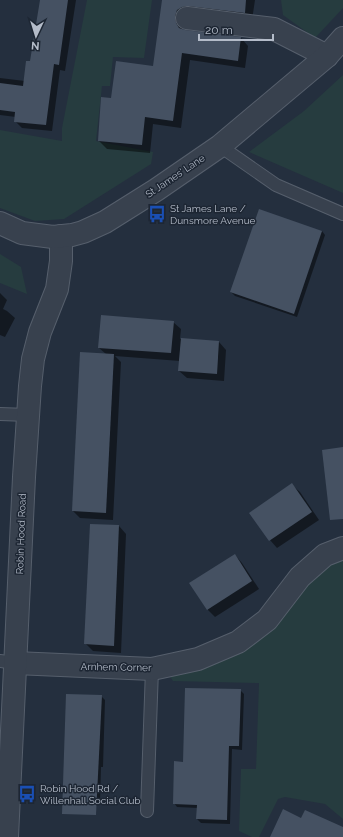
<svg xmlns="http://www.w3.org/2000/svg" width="343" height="837" font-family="Raleway,sans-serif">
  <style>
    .green { fill: #263c3f }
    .shadow { fill: #0007 }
    .building { fill: #455162 }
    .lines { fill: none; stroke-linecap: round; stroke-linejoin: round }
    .service-casing { stroke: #565f6c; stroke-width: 14 }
    .minor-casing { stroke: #565f6c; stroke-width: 24 }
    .tertiary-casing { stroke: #565f6c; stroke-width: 24 }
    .service { stroke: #38414e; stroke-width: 12 }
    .minor { stroke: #38414e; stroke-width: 22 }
    .tertiary { stroke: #38414e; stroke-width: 22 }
    .labels { text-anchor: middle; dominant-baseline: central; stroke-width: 3; stroke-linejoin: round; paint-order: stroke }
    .street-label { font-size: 10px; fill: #b4bcc9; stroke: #1d2633 }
    .poi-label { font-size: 10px; fill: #b4bcc9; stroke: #1d2633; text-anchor: start }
  </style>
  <rect width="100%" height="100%" fill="#242f3e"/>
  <!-- green -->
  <g class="green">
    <polygon points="87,0 152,0 144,58 113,57 110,86 102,86 96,141 153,152 151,164 64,219 35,221 0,208 0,130 62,141 62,128"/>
    <polygon points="281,0 343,0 343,8 315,38 283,15"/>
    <polygon points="343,75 343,193 249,152 304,111"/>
    <polygon points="0,254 21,267 27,294 0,283"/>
    <polygon points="343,556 343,819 325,804 285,797 278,799 259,837 252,837 239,831 241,769 256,769 259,683 173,681 169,675 185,672 322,565"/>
  </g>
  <!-- shadow -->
  <g class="shadow">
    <polygon points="41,0 76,0 65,71 60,70 52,131 22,128 15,121 16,117 0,115 0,78 25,81 31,62"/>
    <polygon points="163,0 255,0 252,20 182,24 183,31 241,38 248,46 245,68 190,60 181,128 153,124 150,153 107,149 99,141 111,99 154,67"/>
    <polygon points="322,231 325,235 297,317 235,296 231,292"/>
    <polygon points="0,293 7,300 3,309 7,311 15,318 5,337 0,335"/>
    <polygon points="173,322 181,329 180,339 219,342 226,350 224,381 187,378 179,371 180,361 115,356 121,362 113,520 80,518 73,511 106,354 99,348"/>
    <polygon points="292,485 300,492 319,520 277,548 270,540"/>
    <polygon points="91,525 119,526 126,534 121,653 93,651 86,644"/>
    <polygon points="235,555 242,563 259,589 215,617 208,610 191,583"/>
    <polygon points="240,690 244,694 242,750 232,749 230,824 201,823 197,819 198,808 177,807 174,803"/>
    <polygon points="101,696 105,700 103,767 101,767 100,804 67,803"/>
  </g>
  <!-- building -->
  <g class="building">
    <polygon points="40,0 68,0 59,65 54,64 46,125 14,122 15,112 0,110 0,83 23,86 26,61 30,61"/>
    <polygon points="162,0 246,0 245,13 188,6 182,7 177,10 175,16 176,23 179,28 185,30 241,37 238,61 182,53 173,121 145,117 142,145 98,141 101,97 111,98 116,61 153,66"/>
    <polygon points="259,209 322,231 294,314 230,292"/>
    <polygon points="101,315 174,321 171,353 98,348"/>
    <polygon points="181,338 219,341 217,374 178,371"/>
    <polygon points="80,352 114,354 106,513 72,511"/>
    <polygon points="343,447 343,519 330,520 322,450"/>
    <polygon points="292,483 312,512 269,541 249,513"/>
    <polygon points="90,524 119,525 114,646 84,644"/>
    <polygon points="235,554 252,581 207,610 189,583"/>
    <polygon points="185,688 241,689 239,746 229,746 227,820 196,819 197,805 173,804 174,761 183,762"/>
    <polygon points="66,694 102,695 96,815 62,814"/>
    <polygon points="283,809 301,818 305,810 343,827 343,837 270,837"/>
  </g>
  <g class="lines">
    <!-- service casing -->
    <g class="service-casing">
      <g id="service">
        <polyline points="220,146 276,185 343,214"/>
        <polyline points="0,414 28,415"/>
        <polyline points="0,661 15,663"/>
        <polyline points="147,811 152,669"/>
      </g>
    </g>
    <!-- minor casing -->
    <g class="minor-casing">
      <g id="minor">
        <polyline points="187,18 274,29 327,56"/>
        <polyline points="15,663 152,669 198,659 238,642 267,620 300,577 325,555 343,548"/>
        <polyline points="7,837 24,477 30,386 33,359 40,332 57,289 61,261 61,236"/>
      </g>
    </g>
    <!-- tertiary casing -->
    <g class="tertiary-casing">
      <polyline id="tertiary" points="0,223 22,233 53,237 72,235 83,232 105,222 156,190 220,146 327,56 343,38"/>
    </g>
    <!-- service -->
    <use href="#service" class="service"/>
    <!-- minor -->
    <use href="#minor" class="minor"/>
    <!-- tertiary -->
    <use href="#tertiary" class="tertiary"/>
  </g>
  <!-- icons -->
  <defs>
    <g id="bus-bare" transform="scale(1.38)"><path d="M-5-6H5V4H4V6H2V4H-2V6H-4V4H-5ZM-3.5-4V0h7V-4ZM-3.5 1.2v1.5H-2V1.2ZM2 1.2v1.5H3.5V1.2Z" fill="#1a4fb4" stroke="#1d2633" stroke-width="2.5" paint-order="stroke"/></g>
  </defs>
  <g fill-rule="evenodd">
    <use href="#bus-bare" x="157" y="214"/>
    <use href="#bus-bare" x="27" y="794"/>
  </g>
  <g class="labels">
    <!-- street labels -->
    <g class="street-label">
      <text transform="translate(175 176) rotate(-34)">St James' Lane</text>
      <text transform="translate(21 534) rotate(-88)">Robin Hood Road</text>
      <text transform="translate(116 667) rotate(1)">Arnhem Corner</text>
    </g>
    <!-- poi labels -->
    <g class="poi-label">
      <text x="170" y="208">St James Lane /<tspan x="170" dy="12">Dunsmore Avenue</tspan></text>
      <text x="40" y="788">Robin Hood Rd /<tspan x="40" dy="12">Willenhall Social Club</tspan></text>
    </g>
  </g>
  <!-- north arrow -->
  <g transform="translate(36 36) rotate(184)" stroke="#1d2633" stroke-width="3" paint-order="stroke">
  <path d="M0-3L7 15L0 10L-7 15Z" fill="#b4bcc9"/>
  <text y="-6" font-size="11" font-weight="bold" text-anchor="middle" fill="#b4bcc9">N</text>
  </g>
  <!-- scale -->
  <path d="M199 34v6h74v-6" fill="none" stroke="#b4bcc9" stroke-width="2"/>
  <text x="205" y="34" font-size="12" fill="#b4bcc9" stroke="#1d2633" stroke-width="3" paint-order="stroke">20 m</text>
</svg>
